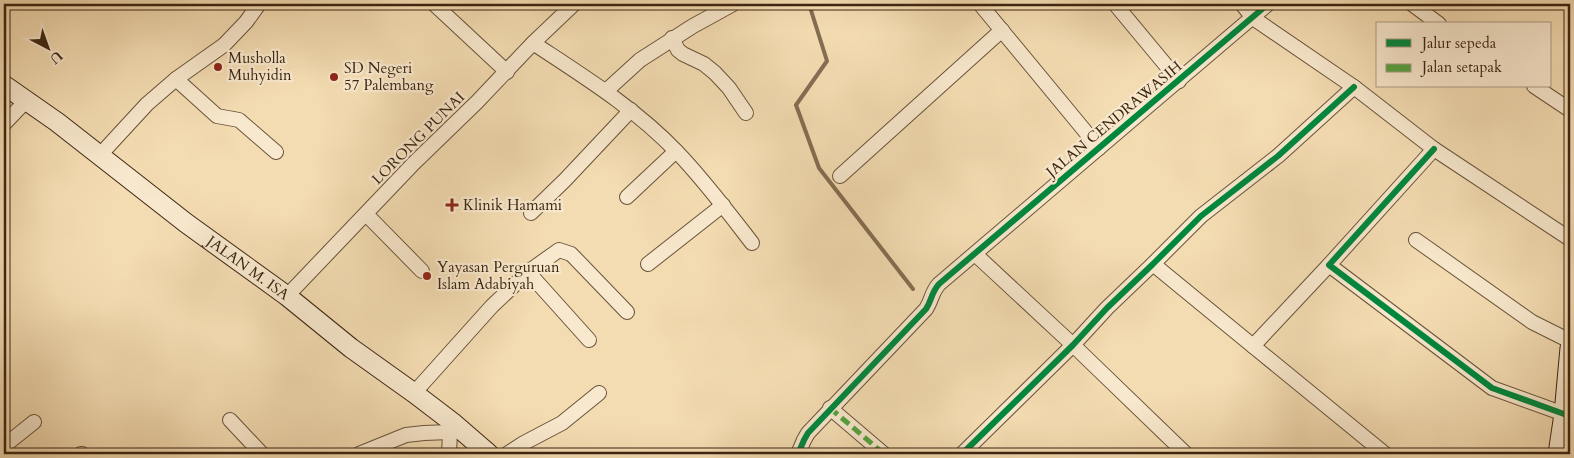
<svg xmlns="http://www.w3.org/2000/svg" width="1574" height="458" font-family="Cardo,serif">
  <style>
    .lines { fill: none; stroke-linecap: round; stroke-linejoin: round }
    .stream { stroke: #846e52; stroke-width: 4 }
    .street-casing { stroke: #69533a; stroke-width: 16 }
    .secondary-casing { stroke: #3b2512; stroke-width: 21 }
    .street { stroke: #f8e8cd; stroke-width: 14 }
    .secondary { stroke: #f8e8cd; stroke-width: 19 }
    .quiet { stroke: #54a33f; stroke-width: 5; stroke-dasharray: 10 5; stroke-linecap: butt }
    .cycleway-casing { stroke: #f8e8cd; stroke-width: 9 }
    .cycleway { stroke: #00873e; stroke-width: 6 }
    .poi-dot { fill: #8f2418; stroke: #f8e8cd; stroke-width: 2 }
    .labels { text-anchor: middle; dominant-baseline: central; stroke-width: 4.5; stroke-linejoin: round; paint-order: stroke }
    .poi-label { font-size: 15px; fill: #3b2512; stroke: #f8e8cd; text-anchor: start }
    .street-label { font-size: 15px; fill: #3b2512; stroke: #f8e8cd }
  </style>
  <rect width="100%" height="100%" fill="#f4dcb2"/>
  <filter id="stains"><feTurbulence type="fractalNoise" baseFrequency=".004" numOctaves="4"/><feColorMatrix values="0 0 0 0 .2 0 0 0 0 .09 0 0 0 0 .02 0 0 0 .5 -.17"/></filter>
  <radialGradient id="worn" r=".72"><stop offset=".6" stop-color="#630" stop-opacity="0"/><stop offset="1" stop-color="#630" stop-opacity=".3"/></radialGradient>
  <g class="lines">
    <!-- stream -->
    <polyline class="stream" points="809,4 827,61 796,105 819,168 913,289"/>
    <!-- street casing -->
    <g class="street-casing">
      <g id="street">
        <polyline points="434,4 507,72"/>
        <polyline points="980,4 1099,148"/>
        <polyline points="1115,4 1179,81"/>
        <polyline points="1242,4 1253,18 1354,87 1434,149 1570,239"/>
        <polyline points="1412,4 1439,24"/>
        <polyline points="672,38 678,50 683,54 704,64 715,73 729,88 746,113"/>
        <path d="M533 43C583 76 635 108 677 152 704 180 728 212 752 243"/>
        <polyline points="176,79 217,116 239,120 276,152"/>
        <polyline points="1534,86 1570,110"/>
        <polyline points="606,91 640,60 693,26 733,4"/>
        <polyline points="4,124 26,101"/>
        <polyline points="1434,149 1329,265 1492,388 1564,414"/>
        <polyline points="100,155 147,104 176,79 224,45 246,22 259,4"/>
        <polyline points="840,176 1002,30"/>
        <polyline points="627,197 676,151"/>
        <polyline points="531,213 565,180 631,110"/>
        <polyline points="366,214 422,271"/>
        <polyline points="1416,240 1532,322 1570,341"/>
        <polyline points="975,254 1073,345 1186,454"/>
        <polyline points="648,264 723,205"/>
        <polyline points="1153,264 1253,346"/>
        <polyline points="1329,265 1253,346 1385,454"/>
        <polyline points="528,272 589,340"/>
        <polyline points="287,296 414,163 477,102 533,43 574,4"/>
        <polyline points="414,393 492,306 528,272 559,250 571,254 627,312"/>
        <polyline points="830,408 884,454"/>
        <polyline points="230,420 262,454"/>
        <polyline points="4,446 34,422"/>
        <polyline points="81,454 82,454"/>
        <polyline points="359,454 406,435 424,433 450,432"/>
        <polyline points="449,454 450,432 452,422"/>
        <polyline points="507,454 524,443 562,423 599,393"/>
        <path d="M798 454 804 440 808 433 926 309C932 300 931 293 939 284L1268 4"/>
        <polyline points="962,454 1073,345 1107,308 1153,264 1201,216 1278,156 1354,87"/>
      </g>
    </g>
    <!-- secondary casing -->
    <g class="secondary-casing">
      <g id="secondary">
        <path id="s1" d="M4 85 57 122 186 223 287 296 351 348 414 393 452 422 489 454"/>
        <polyline points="1558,454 1564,414 1570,348"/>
      </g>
    </g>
    <!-- street -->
    <use href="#street" class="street"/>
    <!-- secondary -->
    <use href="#secondary" class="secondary"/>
    <!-- quiet -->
    <polyline class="quiet" points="830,408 884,454"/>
    <!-- cycleway casing -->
    <g class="cycleway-casing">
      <g id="cycleway">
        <polyline points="1434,149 1329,265 1492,388 1564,414"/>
        <path d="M798 454 804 440 808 433 926 309C932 300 931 293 939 284L1268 4"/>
        <polyline points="962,454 1073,345 1107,308 1153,264 1201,216 1278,156 1354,87"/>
      </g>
    </g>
    <!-- cycleway -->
    <use href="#cycleway" class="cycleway"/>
  </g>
  <!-- markers -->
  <g class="poi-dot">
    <circle cx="218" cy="67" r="5"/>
    <circle cx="334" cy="77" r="5"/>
    <path d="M449.5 197.5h5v5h5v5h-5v5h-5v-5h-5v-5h5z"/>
    <circle cx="427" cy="276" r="5"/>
  </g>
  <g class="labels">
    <!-- poi labels -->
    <g class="poi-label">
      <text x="228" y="58">Musholla<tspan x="228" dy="17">Muhyidin</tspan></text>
      <text x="344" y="68">SD Negeri<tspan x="344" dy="17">57 Palembang</tspan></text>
      <text x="463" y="205">Klinik Hamami</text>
      <text x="437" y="267">Yayasan Perguruan<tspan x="437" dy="17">Islam Adabiyah</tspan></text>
    </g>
    <!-- street labels -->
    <g class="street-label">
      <text transform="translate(1114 119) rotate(-40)">JALAN CENDRAWASIH</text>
      <text transform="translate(418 138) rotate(-45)">LORONG PUNAI</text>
      <text stroke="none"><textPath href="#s1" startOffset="305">JALAN M. ISA</textPath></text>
    </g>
  </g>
  <!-- margin -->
  <rect width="1574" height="458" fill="none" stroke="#f4dcb2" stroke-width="20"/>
  <rect x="5" y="5" width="1564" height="448" fill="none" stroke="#3b2512" stroke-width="2.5"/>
  <rect x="10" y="10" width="1554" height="438" fill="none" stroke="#3b2512"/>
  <!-- legend -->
  <rect x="1376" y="22" width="175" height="65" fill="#f8e8cd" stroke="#ac9a82"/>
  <rect x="1386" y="39" width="25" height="8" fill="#00873e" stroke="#ac9a82"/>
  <text x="1422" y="48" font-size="15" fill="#3b2512">Jalur sepeda</text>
  <rect x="1386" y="64" width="25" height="8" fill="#54a33f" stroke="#ac9a82"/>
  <text x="1422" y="72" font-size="15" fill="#3b2512">Jalan setapak</text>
  <!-- north arrow -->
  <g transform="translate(48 48) rotate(139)" stroke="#f8e8cd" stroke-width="4" paint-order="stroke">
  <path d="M0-4L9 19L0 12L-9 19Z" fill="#3b2512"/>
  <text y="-8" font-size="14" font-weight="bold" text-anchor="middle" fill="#3b2512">U</text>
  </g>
  <rect width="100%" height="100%" filter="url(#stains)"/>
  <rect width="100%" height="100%" fill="url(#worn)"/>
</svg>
